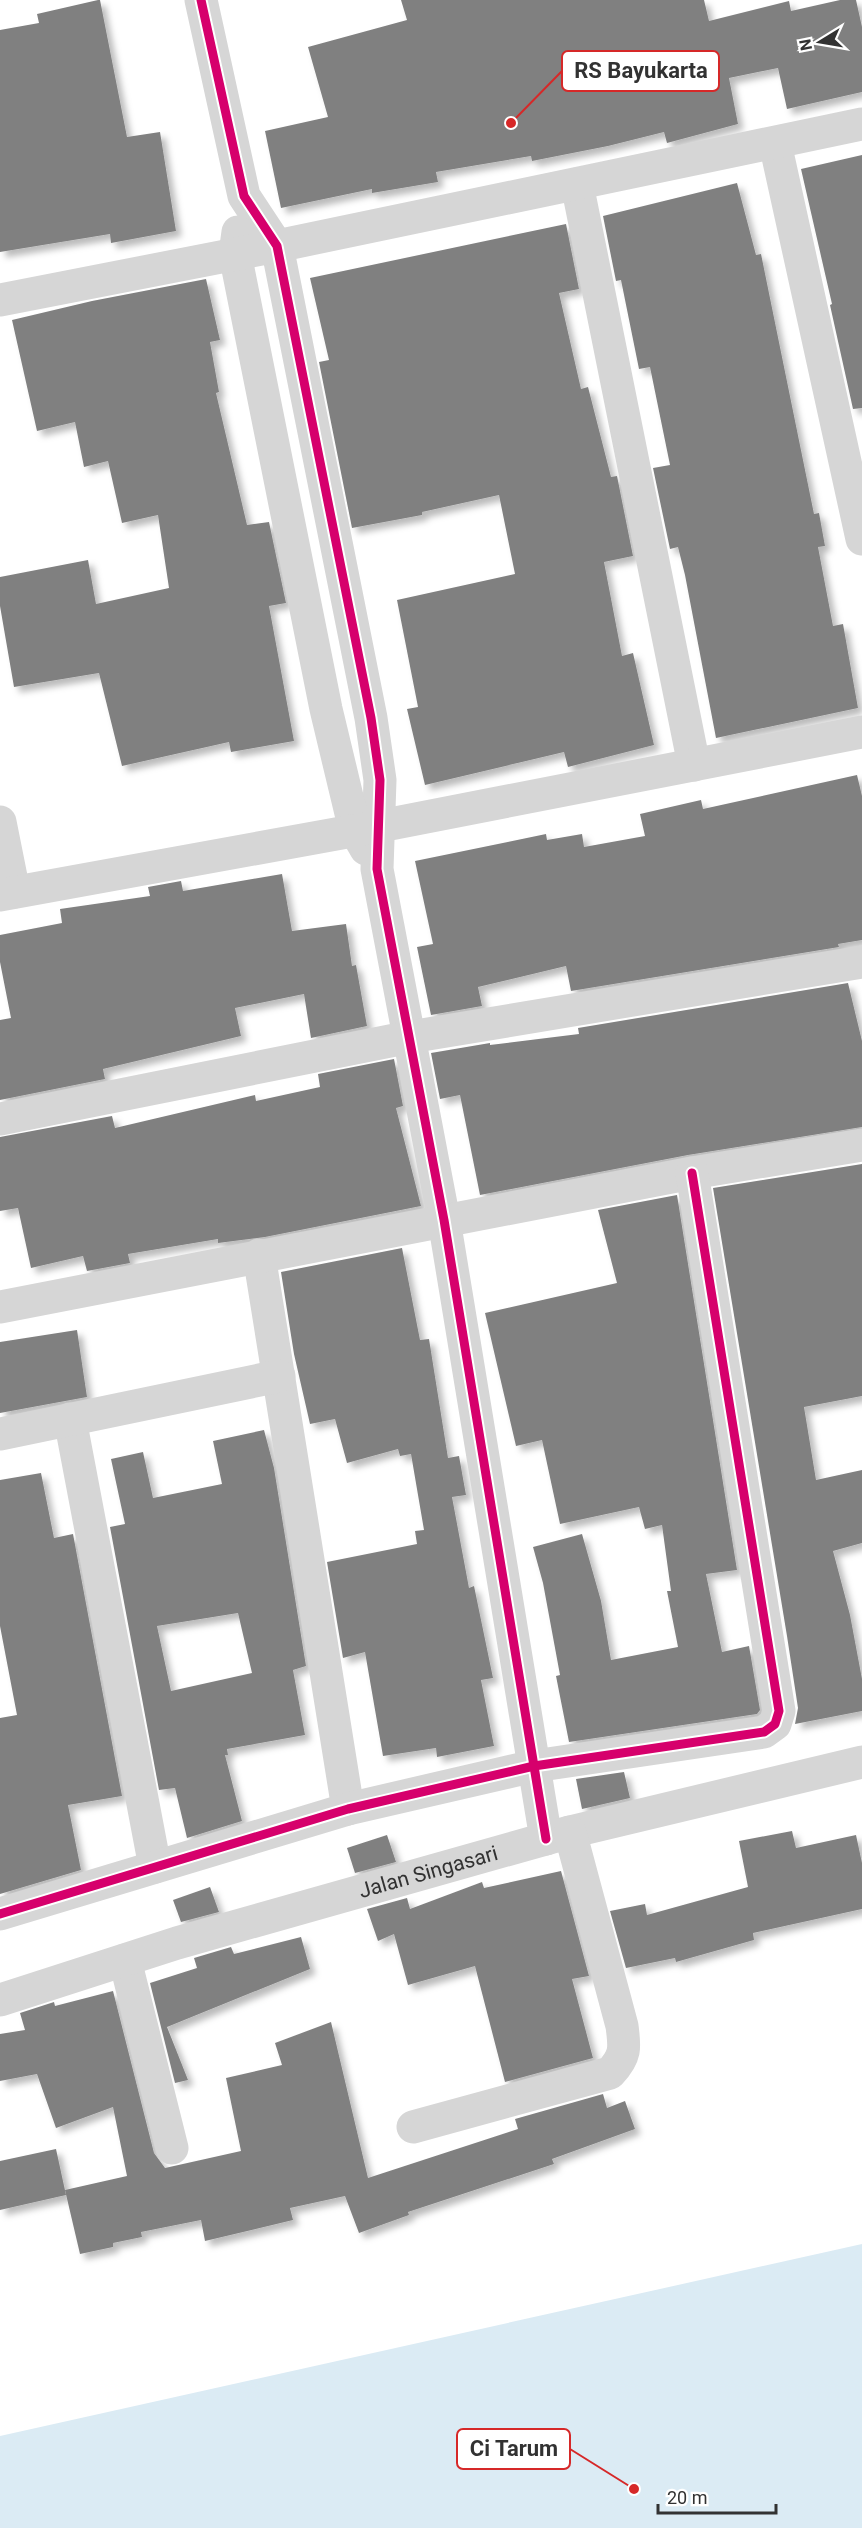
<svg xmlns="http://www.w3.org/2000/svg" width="862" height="2528" font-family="Roboto,sans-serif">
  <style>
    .water { fill: #dbebf4 }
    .building { fill: #808080; fill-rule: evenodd; filter: url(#shadow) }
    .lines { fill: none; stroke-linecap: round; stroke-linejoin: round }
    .minor { stroke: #d6d6d6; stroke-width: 33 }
    .cycleway-casing { stroke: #fff; stroke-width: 13 }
    .cycleway { stroke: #d6006c; stroke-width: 9 }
    .labels { text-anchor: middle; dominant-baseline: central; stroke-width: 6; stroke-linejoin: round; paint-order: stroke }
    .street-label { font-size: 21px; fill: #323232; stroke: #fff }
    .leader { fill: none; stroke: #d62828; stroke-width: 2 }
    .callout-dot { fill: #d62828; stroke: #fff; stroke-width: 2 }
    .callout { fill: #fff; stroke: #d62828; stroke-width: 2 }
    .callout-label { font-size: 22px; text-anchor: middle; font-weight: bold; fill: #323232 }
  </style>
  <defs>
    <filter id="shadow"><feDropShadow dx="5.5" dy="5.5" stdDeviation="3" flood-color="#0004"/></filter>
  </defs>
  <rect width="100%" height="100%" fill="#fff"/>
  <!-- water -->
  <polygon class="water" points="862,2244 862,2528 0,2528 0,2436"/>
  <!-- building -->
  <g class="building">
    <polygon points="98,0 100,0 127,137 160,132 176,231 111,243 110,234 0,252 0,30 39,23 37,14"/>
    <polygon points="401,0 704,0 709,21 789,1 791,11 840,0 856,0 862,27 862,92 787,109 778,68 729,78 738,124 667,143 664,132 608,146 532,161 531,156 436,172 438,182 372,193 372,189 281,208 265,131 328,117 308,47 407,20"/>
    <polygon points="862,155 862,408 853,409 830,305 832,304 801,169"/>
    <polygon points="737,183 756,255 761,254 814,514 819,513 825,546 818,547 833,626 843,624 858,708 716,738 685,575 678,547 670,549 653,468 670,465 650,367 639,369 621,280 616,281 603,216"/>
    <polygon points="566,224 579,289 559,293 581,389 588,387 611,477 617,476 633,556 604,562 622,656 633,653 654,745 568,767 564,752 425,785 407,709 418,707 397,600 515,574 499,495 422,512 422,515 352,528 319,362 329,360 310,278"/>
    <polygon points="206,279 220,340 210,342 219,392 216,393 247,525 269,522 286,603 269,606 294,741 231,752 229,742 122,766 99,673 14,687 0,606 0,577 88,560 96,604 169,588 158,515 122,523 108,461 84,467 75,422 37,431 12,320 92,301"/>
    <polygon points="857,775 862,796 862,940 838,944 839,947 571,991 566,966 478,987 482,1006 431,1015 417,947 433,944 415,861 546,834 547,840 582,834 584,847 645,836 640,814 701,800 703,809"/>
    <polygon points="282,874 292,931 346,924 352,966 356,965 367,1026 311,1038 304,994 235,1008 241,1036 103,1069 105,1079 0,1100 0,1020 11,1018 0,962 0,935 62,923 60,909 150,896 148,887 181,881 183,891"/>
    <polygon points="848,983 862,1041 862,1127 688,1155 480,1195 460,1095 440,1099 431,1053 490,1043 490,1045 579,1034 578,1028"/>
    <polygon points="394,1059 403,1106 396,1108 421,1206 265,1237 218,1243 218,1239 128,1254 130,1263 87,1271 83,1256 31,1268 18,1208 0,1211 0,1137 112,1116 115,1128 255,1095 256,1101 320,1087 318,1074"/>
    <polygon points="862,1164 862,1396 804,1407 816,1480 862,1470 862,1543 833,1551 850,1615 862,1679 862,1711 795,1724 798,1708 787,1636 713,1188"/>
    <polygon points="677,1195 737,1570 706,1574 722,1652 749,1646 760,1710 757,1714 569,1742 556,1676 560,1675 543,1583 533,1547 582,1534 601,1601 611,1660 678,1647 667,1591 671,1591 662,1525 645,1529 639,1507 560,1524 542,1440 516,1446 485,1313 617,1283 598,1210"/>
    <polygon points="402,1248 420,1340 429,1339 448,1458 459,1456 466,1495 452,1497 469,1588 474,1586 493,1678 481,1680 494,1746 437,1757 436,1748 383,1756 365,1652 343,1658 327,1562 417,1544 415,1531 424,1530 411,1454 400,1456 398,1449 347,1463 335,1419 310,1424 294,1354 281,1272"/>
    <polygon points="77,1330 87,1397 0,1413 0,1342"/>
    <path d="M264 1430 274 1468 306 1666 293 1670 305 1735 227 1749 228 1755H225L242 1821 187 1838 175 1788 159 1790 110 1527 125 1524 111 1459 143 1452 153 1498 222 1484 213 1441ZM238 1613 252 1673 171 1691 157 1626Z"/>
    <polygon points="41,1473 54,1538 73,1534 122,1796 68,1805 81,1870 0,1894 0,1718 17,1715 0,1626 0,1480"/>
    <polygon points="624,1772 630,1798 582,1809 576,1779"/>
    <polygon points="792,1831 796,1848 856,1835 862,1863 862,1909 753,1933 754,1940 676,1962 675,1958 626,1968 610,1911 645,1904 647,1915 748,1887 739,1841"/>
    <polygon points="387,1835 396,1862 355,1873 347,1848"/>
    <polygon points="561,1871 589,1976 572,1979 593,2058 505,2082 475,1966 408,1985 394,1934 378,1941 367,1909 407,1898 410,1909 482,1882 484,1888"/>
    <polygon points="210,1887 219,1912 181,1922 173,1900"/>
    <polygon points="301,1937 310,1969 167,2027 188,2080 175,2083 150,1983 197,1968 194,1958 231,1947 234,1954"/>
    <polygon points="113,1991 154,2153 165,2168 241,2151 226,2078 282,2065 275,2043 331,2022 368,2178 518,2129 515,2119 603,2094 607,2108 625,2101 635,2129 552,2159 554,2164 408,2212 409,2215 359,2233 345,2196 290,2208 293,2220 205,2241 201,2220 141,2232 142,2237 113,2243 113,2247 80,2254 65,2190 127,2176 113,2107 56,2128 37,2074 0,2081 0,2034 25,2030 20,2013 54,2002 55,2006"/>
    <polygon points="56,2149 66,2195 0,2210 0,2161"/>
  </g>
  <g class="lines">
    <!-- minor -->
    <g class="minor">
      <polyline points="201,0 244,196 277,246 371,718 380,780 377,869 444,1220 546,1839"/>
      <polyline points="775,143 862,539"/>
      <polyline points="577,184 694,765"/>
      <polyline points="238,232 235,254 326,709 355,830 366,849"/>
      <polyline points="0,300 277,246 862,124"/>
      <polyline points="0,822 14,892"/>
      <polyline points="0,895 380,826 862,732"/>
      <polyline points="0,1119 410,1037 862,962"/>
      <polyline points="259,1255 348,1809"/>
      <polyline points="0,1307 692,1173 862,1145"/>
      <polyline points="70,1419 155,1867"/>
      <polyline points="0,1434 279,1376"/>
      <polyline points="0,1914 348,1809 534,1766 764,1732 775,1724 779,1711 692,1173"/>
      <polyline points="125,1960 172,2148"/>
      <path id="s1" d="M0 2000 177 1943 570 1832 862 1762"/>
      <path d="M413 2127 610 2073C626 2056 625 2048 622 2026L570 1832"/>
    </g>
    <!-- cycleway casing -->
    <g class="cycleway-casing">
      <g id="cycleway">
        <polyline points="201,0 244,196 277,246 371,718 380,780 377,869 444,1220 546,1839"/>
        <polyline points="0,1914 348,1809 534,1766 764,1732 775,1724 779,1711 692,1173"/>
      </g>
    </g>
    <!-- cycleway -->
    <use href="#cycleway" class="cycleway"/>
  </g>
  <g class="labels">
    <!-- street labels -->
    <g class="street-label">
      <text stroke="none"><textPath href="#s1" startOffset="447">Jalan Singasari</textPath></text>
    </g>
  </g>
  <!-- callouts -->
  <path class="leader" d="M511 123L562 71M634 2489L570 2449"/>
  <g class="callout-dot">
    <circle cx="511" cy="123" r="6"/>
    <circle cx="634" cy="2489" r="6"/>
  </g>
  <g class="callout">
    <rect x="562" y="51" width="157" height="40" rx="6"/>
    <rect x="457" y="2429" width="113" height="40" rx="6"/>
  </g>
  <g class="callout-label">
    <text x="641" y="78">RS Bayukarta</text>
    <text x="514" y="2456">Ci Tarum</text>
  </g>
  <!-- north arrow -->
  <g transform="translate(820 42) rotate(259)" stroke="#ffffff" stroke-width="4.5" paint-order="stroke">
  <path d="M0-4.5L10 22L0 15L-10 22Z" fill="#323232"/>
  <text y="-9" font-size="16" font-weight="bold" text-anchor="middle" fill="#323232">N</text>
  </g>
  <!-- scale -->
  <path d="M658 2504v9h118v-9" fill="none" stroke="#323232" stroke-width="3"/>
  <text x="667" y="2504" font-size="18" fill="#323232" stroke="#ffffff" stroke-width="4.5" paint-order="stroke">20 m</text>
</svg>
